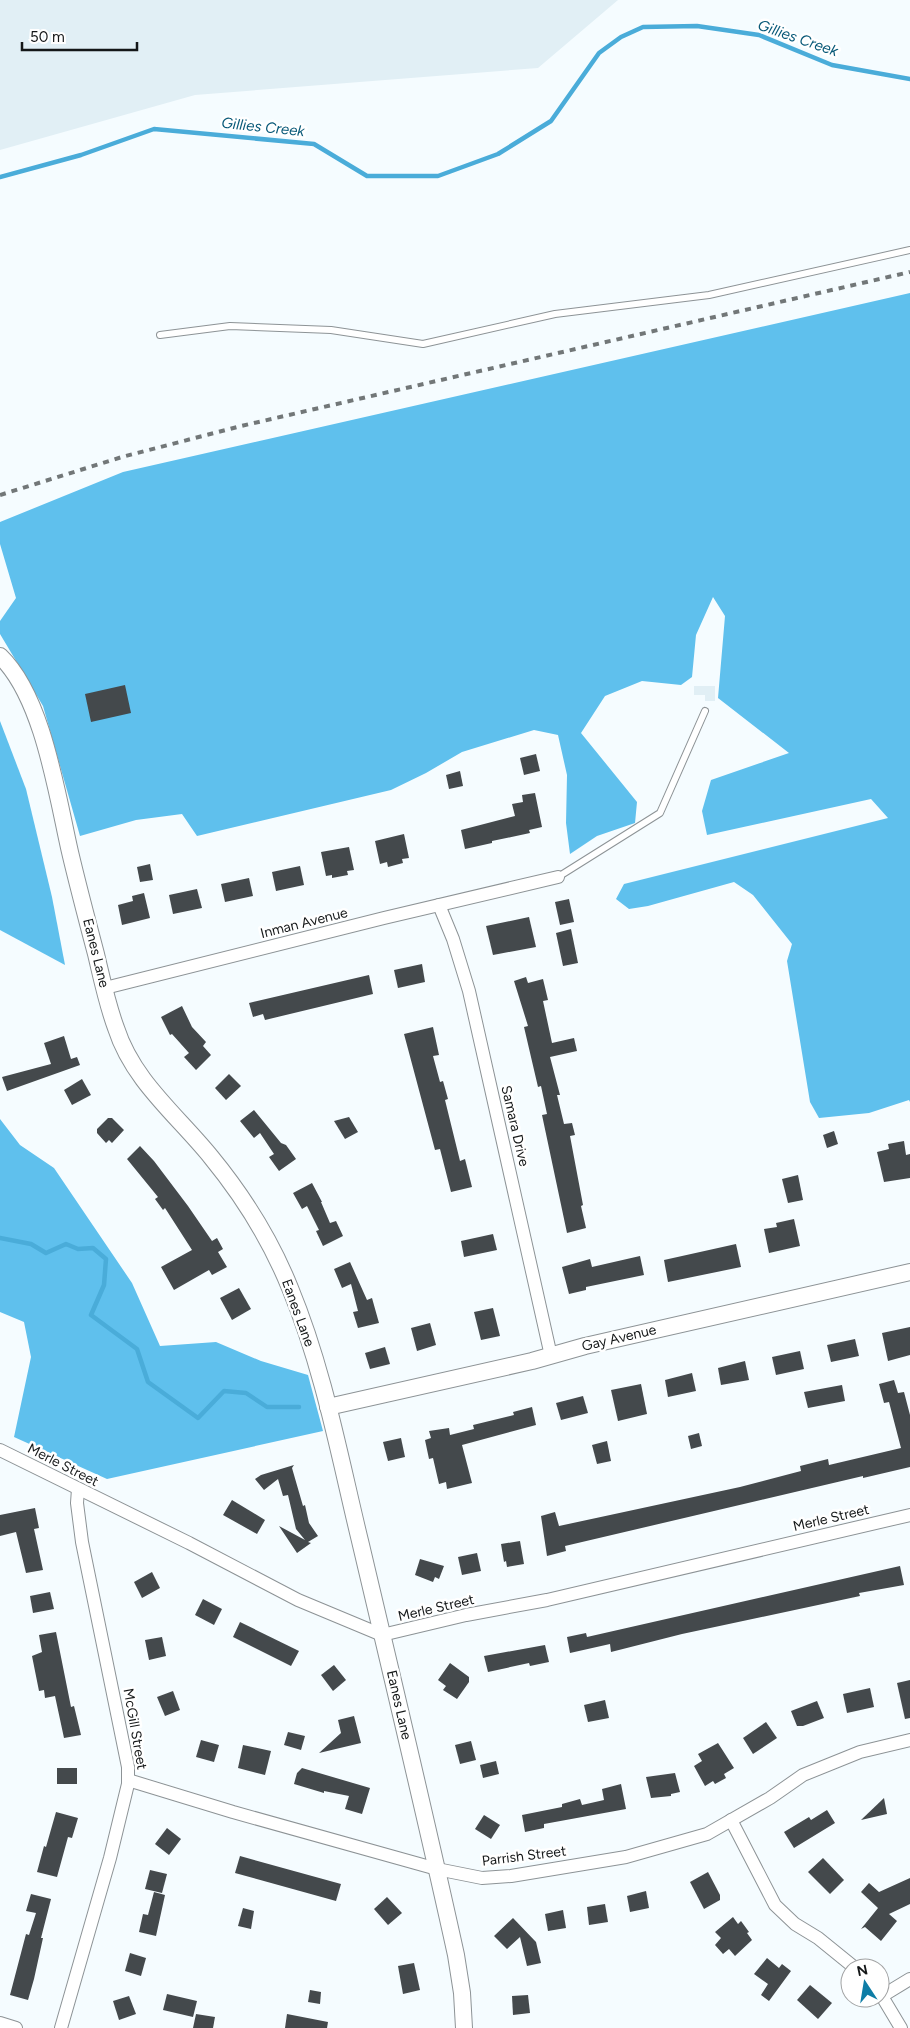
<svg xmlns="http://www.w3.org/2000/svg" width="910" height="2028" font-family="Figtree,sans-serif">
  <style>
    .built { fill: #e1eff5 }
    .forest { fill: #5fc0ed }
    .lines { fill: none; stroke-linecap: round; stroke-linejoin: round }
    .stream { stroke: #4aacd9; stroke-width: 4.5 }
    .building { fill: #44494c }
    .service-casing { stroke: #8d9396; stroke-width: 8 }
    .minor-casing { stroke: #8d9396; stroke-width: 14 }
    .tertiary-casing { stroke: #8d9396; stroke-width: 18 }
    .service { stroke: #fff; stroke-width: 6 }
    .minor { stroke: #fff; stroke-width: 12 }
    .tertiary { stroke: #fff; stroke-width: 16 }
    .rail { stroke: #727778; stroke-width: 4; stroke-dasharray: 6 6; stroke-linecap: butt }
    .labels { text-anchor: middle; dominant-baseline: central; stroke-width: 5; stroke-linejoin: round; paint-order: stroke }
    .street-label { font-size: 14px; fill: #141718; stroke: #fff }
    .water-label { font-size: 15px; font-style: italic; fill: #085978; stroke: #fff }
  </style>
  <rect width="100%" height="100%" fill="#f5fcff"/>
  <!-- built -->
  <g class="built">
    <polygon points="0,0 618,0 538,68 195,95 0,150"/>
    <polygon points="694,686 715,686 715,701 705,701 705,695 694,695"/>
  </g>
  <!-- forest -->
  <g class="forest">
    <polygon points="910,293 910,1102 909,1100 869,1113 819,1118 810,1102 787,961 792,944 753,895 734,882 648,906 629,909 616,899 624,884 888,818 871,799 707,835 702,811 711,780 789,753 718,698 725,616 713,597 696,635 692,677 681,685 642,681 605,696 581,733 637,802 635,823 597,836 570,854 566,823 567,775 558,735 534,730 462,752 426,773 391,790 197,836 182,814 136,820 80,836 43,706 0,634 0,621 16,598 0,544 0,522 123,472"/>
    <polygon points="0,721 26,789 52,897 65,965 0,930"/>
    <polygon points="0,1119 20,1145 54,1168 132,1283 160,1346 216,1342 261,1361 308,1375 323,1431 107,1479 14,1437 31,1357 24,1322 0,1312"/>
  </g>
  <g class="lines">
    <!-- stream -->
    <g class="stream">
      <polyline points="0,177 81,155 154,129 314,144 367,176 438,176 498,154 551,121 599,53 621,37 643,27 697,26 759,35 832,65 910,79"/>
      <polyline points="0,1238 31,1244 46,1253 66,1244 78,1249 93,1248 106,1259 104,1285 91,1315 137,1349 148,1382 198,1418 224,1391 246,1393 267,1407 299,1407"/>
    </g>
  </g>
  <!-- building -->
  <g class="building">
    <polygon points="125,685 131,713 91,722 85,694"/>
    <polygon points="536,754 540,771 524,775 520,758"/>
    <polygon points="460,771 463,786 449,789 446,775"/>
    <polygon points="535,793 542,827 529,830 530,833 492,841 492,843 465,849 461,830 515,816 512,804 523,802 522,795"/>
    <polygon points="404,834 409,858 402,859 403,863 388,867 387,862 380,864 375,841"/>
    <polygon points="349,847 354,870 347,871 348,875 332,878 332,875 326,876 321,852"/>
    <polygon points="150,864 153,880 140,882 137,867"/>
    <polygon points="300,866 304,885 276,891 272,872"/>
    <polygon points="249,878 253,896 225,902 221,884"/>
    <polygon points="197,889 202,908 173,914 169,895"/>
    <polygon points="144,893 150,918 122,925 118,905 133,901 132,896"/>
    <polygon points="569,899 574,922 560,925 555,902"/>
    <polygon points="529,917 536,947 493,955 486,926"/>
    <polygon points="571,929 578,963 563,966 556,933"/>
    <polygon points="422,964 425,982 398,988 394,970"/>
    <polygon points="369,975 373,994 265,1020 263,1014 253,1017 249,1003"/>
    <polygon points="526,977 528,983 543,979 548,1000 543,1001 552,1043 574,1038 577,1051 550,1057 560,1095 557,1095 564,1124 572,1123 575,1135 570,1136 583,1205 581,1206 586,1228 567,1233 542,1115 547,1114 541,1086 538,1087 524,1027 528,1026 514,981"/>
    <polygon points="182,1006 192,1027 206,1042 203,1046 211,1055 196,1070 184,1057 189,1053 172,1034 170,1035 161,1017"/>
    <polygon points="433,1027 439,1055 433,1056 440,1082 443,1081 448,1099 445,1100 460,1161 465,1159 472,1187 451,1192 440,1149 435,1150 404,1034"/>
    <polygon points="64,1036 71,1059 77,1057 80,1065 7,1091 2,1077 51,1064 44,1043"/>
    <polygon points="229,1074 241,1086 226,1100 215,1088"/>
    <polygon points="82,1079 91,1095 72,1105 64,1090"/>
    <polygon points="254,1110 281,1143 286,1145 296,1159 279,1171 269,1157 274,1154 260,1133 254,1138 240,1121"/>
    <polygon points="349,1117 358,1132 345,1139 334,1121"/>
    <polygon points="108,1118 112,1118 124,1130 112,1143 109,1140 106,1143 97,1133 97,1129"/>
    <polygon points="834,1131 838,1144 827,1148 823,1135"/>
    <polygon points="904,1141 906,1155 910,1154 910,1178 884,1182 877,1152 889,1149 888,1144"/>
    <polygon points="140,1146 154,1161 188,1206 212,1241 217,1238 223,1249 218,1252 227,1267 212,1275 209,1270 174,1290 161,1267 192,1250 165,1208 163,1210 155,1199 158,1197 127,1159"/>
    <polygon points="798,1175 803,1200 788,1203 782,1179"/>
    <polygon points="312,1183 322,1202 321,1202 330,1223 336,1221 343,1236 323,1246 316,1231 319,1230 307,1206 302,1209 293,1193"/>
    <polygon points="794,1219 800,1246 769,1253 764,1229 777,1227 776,1223"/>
    <polygon points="493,1234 497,1250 464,1257 461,1241"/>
    <polygon points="736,1244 741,1267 668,1282 664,1260"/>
    <polygon points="640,1256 644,1275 586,1287 586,1290 569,1294 562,1267 590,1259 592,1267"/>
    <polygon points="350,1262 367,1300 372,1298 379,1323 358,1328 353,1312 358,1311 351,1284 342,1288 334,1269"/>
    <polygon points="239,1288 251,1309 232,1320 220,1298"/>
    <polygon points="493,1308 500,1336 481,1340 474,1312"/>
    <polygon points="430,1323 436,1345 417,1351 411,1328"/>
    <polygon points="910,1327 910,1355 888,1361 882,1333"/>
    <polygon points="855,1339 859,1356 831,1362 827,1345"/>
    <polygon points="385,1347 390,1364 370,1369 365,1353"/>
    <polygon points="800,1351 804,1369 776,1375 772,1357"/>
    <polygon points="745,1361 749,1380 721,1385 718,1368"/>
    <polygon points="692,1373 696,1391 668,1397 665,1380"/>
    <polygon points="894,1380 898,1393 904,1392 910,1415 910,1467 863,1478 863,1476 565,1546 566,1551 547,1556 541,1516 555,1512 559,1526 740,1487 801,1471 800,1466 828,1459 829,1465 901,1448 889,1402 884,1403 879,1384"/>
    <polygon points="641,1384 647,1414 618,1421 611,1390"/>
    <polygon points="842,1385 845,1401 808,1408 804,1392"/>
    <polygon points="583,1396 588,1413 561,1420 556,1403"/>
    <polygon points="532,1407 536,1425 462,1445 472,1483 447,1489 446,1482 439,1484 433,1458 429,1459 425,1440 431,1438 429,1431 449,1428 450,1435 474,1429 473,1425 514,1415 513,1412"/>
    <polygon points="699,1433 702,1446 691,1449 688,1436"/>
    <polygon points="401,1438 405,1457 388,1461 383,1442"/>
    <polygon points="607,1441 611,1461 597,1464 592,1445"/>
    <polygon points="294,1465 292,1468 303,1506 305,1505 309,1523 318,1536 308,1542 311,1543 297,1553 279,1526 305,1540 296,1529 288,1495 283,1496 278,1479 264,1490 255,1479 261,1475"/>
    <polygon points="232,1500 265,1520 257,1534 223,1515"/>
    <polygon points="35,1508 39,1528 34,1529 43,1570 26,1573 16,1532 0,1536 0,1515"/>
    <polygon points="520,1541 524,1564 507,1567 506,1561 504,1562 501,1544"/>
    <polygon points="477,1553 481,1571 462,1575 458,1557"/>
    <polygon points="420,1559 444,1566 439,1579 435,1577 433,1582 415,1575"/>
    <polygon points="900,1566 904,1585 859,1593 860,1596 682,1634 611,1652 610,1644 570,1653 567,1637 586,1633 587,1637"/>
    <polygon points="152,1572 160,1588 142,1598 134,1582"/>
    <polygon points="50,1592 54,1609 33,1613 30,1596"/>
    <polygon points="203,1599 222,1609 214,1625 195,1615"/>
    <polygon points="240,1622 299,1651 291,1666 233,1637"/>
    <polygon points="56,1632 71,1707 74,1706 81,1735 64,1738 55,1696 45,1698 44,1690 39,1691 32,1656 42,1652 39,1635"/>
    <polygon points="162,1637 166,1656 149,1660 145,1640"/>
    <polygon points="545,1645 549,1662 530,1666 529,1663 488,1672 484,1656"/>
    <polygon points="450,1663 469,1677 469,1682 457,1699 443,1690 446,1686 438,1680"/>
    <polygon points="334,1665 346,1680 333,1691 321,1675"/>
    <polygon points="910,1680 910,1718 905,1719 897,1683"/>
    <polygon points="870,1688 874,1707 847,1713 843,1694"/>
    <polygon points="173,1691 180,1710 165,1716 157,1697"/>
    <polygon points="605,1700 609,1718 588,1722 584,1705"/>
    <polygon points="817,1701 824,1718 803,1726 797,1726 791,1711"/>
    <polygon points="354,1716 361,1743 319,1753 341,1733 338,1720"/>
    <polygon points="766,1722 777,1738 753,1754 743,1738"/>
    <polygon points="288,1732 305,1736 301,1750 284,1745"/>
    <polygon points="201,1740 219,1745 214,1762 196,1757"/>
    <polygon points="471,1741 476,1760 460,1764 455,1745"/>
    <polygon points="718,1743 734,1768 724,1774 726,1778 715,1784 713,1781 705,1786 694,1766 702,1761 698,1754"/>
    <polygon points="243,1745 271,1751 265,1775 238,1768"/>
    <polygon points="496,1761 499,1774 483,1778 480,1765"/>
    <rect x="57" y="1768" width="20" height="16"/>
    <polygon points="302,1768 370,1788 362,1814 345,1809 349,1796 324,1791 324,1793 294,1784 297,1773"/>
    <polygon points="675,1773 680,1792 671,1794 671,1796 651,1798 646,1777"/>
    <polygon points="621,1784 626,1809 544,1824 544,1828 525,1832 522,1815 562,1807 562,1804 580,1799 582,1805 604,1800 602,1789"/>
    <polygon points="884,1798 887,1814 861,1820"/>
    <polygon points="827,1810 835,1823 794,1848 784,1832 809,1817 811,1820"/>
    <polygon points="56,1812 78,1818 72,1838 68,1837 57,1877 37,1872 44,1846 46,1847"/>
    <polygon points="484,1815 500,1825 491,1839 475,1829"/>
    <polygon points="167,1828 181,1839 169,1855 155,1844"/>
    <polygon points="240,1856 341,1884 336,1901 235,1873"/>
    <polygon points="823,1858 844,1880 830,1894 808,1872"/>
    <polygon points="150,1870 167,1874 162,1893 145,1889"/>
    <polygon points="708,1872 720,1895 720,1900 704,1909 690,1882"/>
    <polygon points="910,1878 910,1904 889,1914 897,1921 881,1941 865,1927 861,1929 878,1908 861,1892 869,1883 879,1892"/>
    <polygon points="646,1891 649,1908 630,1912 627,1896"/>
    <polygon points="154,1892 165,1895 156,1936 139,1932 143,1914 148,1915"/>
    <polygon points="31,1894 51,1899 41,1938 43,1938 34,1979 28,2000 10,1995 26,1934 29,1935 36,1913 26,1911"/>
    <polygon points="387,1897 402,1913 388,1925 374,1909"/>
    <polygon points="605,1904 608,1922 589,1925 587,1907"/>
    <polygon points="243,1908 254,1911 251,1929 238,1926"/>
    <polygon points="563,1910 566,1928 548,1931 545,1914"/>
    <polygon points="733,1917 738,1924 741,1921 749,1932 747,1933 752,1940 735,1956 729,1949 723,1954 715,1945 721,1938 715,1932"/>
    <polygon points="513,1918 536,1942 541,1963 527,1966 520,1937 507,1949 494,1936"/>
    <polygon points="130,1953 146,1958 141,1976 125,1971"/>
    <polygon points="767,1958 779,1968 782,1964 791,1971 769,2001 761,1995 768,1984 754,1974"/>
    <polygon points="414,1963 420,1990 403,1994 398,1966"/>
    <polygon points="810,1985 832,2003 818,2019 797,2000"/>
    <polygon points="310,1990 321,1992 320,2004 308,2002"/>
    <polygon points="167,1994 197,2001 193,2017 163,2010"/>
    <polygon points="528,1995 530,2013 513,2015 512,1996"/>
    <polygon points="129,1996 136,2014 119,2020 113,2001"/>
    <polygon points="196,2014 215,2017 213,2028 193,2028"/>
    <polygon points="287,2014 328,2022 327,2028 285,2028"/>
  </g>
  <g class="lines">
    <!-- service casing -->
    <g class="service-casing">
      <g id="service">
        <polyline points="160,335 230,326 331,330 423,344 555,314 709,295 910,250"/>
        <polyline points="558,877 660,813 705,711"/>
      </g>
    </g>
    <!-- minor casing -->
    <g class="minor-casing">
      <g id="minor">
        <polyline points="439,905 453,939 469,991 551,1356"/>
        <polyline points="105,988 384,918 558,877"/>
        <polyline points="0,1450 189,1543 298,1600 382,1635 466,1615 547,1600 910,1515"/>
        <polyline points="128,1780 233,1812 437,1869 482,1878 511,1876 626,1857 707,1834 770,1798 803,1775 860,1752 910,1740"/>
        <polyline points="731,1820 775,1905 795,1924 818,1938 855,1968"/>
        <polyline points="880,1993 901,2028"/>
        <polyline points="882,1996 910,1979"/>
        <polyline points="0,2023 16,2028"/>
        <polyline points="61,2028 110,1858 128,1784 128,1767 82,1542 77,1503 78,1489"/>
      </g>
    </g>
    <!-- tertiary casing -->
    <g class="tertiary-casing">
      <g id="tertiary">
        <path d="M0 656C43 697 57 795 70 852 78 886 87 920 96 954 102 979 107 1004 116 1028 133 1081 177 1115 211 1157 243 1196 271 1241 290 1288 324 1370 340 1459 361 1545 393 1681 426 1818 456 1955L462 1993 464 2028"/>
        <polyline points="328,1407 532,1361 585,1346 910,1272"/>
      </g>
    </g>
    <!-- service -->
    <use href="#service" class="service"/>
    <!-- minor -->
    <use href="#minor" class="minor"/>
    <!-- tertiary -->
    <use href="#tertiary" class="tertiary"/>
    <!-- rail -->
    <polyline class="rail" points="0,495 122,457 241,426 910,272"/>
  </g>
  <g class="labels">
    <!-- street labels -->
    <g class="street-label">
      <text transform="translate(304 923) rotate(-14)">Inman Avenue</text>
      <text transform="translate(96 953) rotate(76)">Eanes Lane</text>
      <text transform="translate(515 1126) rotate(77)">Samara Drive</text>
      <text transform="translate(298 1313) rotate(70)">Eanes Lane</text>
      <text transform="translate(619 1338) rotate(-13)">Gay Avenue</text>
      <text transform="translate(63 1465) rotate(27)">Merle Street</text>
      <text transform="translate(831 1518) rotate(-13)">Merle Street</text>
      <text transform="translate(436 1608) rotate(-13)">Merle Street</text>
      <text transform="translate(399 1705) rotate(77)">Eanes Lane</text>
      <text transform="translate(135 1729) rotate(80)">McGill Street</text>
      <text transform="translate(524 1856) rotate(-7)">Parrish Street</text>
    </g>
    <!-- water labels -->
    <g class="water-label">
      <text transform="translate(798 38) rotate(19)">Gillies Creek</text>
      <text transform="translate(263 127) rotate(6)">Gillies Creek</text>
    </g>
  </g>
  <!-- north arrow -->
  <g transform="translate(865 1983) rotate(348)"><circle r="24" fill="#ffffff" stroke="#a1a2a3"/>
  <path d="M0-4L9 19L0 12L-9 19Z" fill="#0e7da6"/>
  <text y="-8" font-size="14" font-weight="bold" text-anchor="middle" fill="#141718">N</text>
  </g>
  <!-- scale -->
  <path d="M22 42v8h115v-8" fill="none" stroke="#141718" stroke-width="2.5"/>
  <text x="30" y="42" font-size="15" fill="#141718" stroke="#ffffff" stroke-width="4" paint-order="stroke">50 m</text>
</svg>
